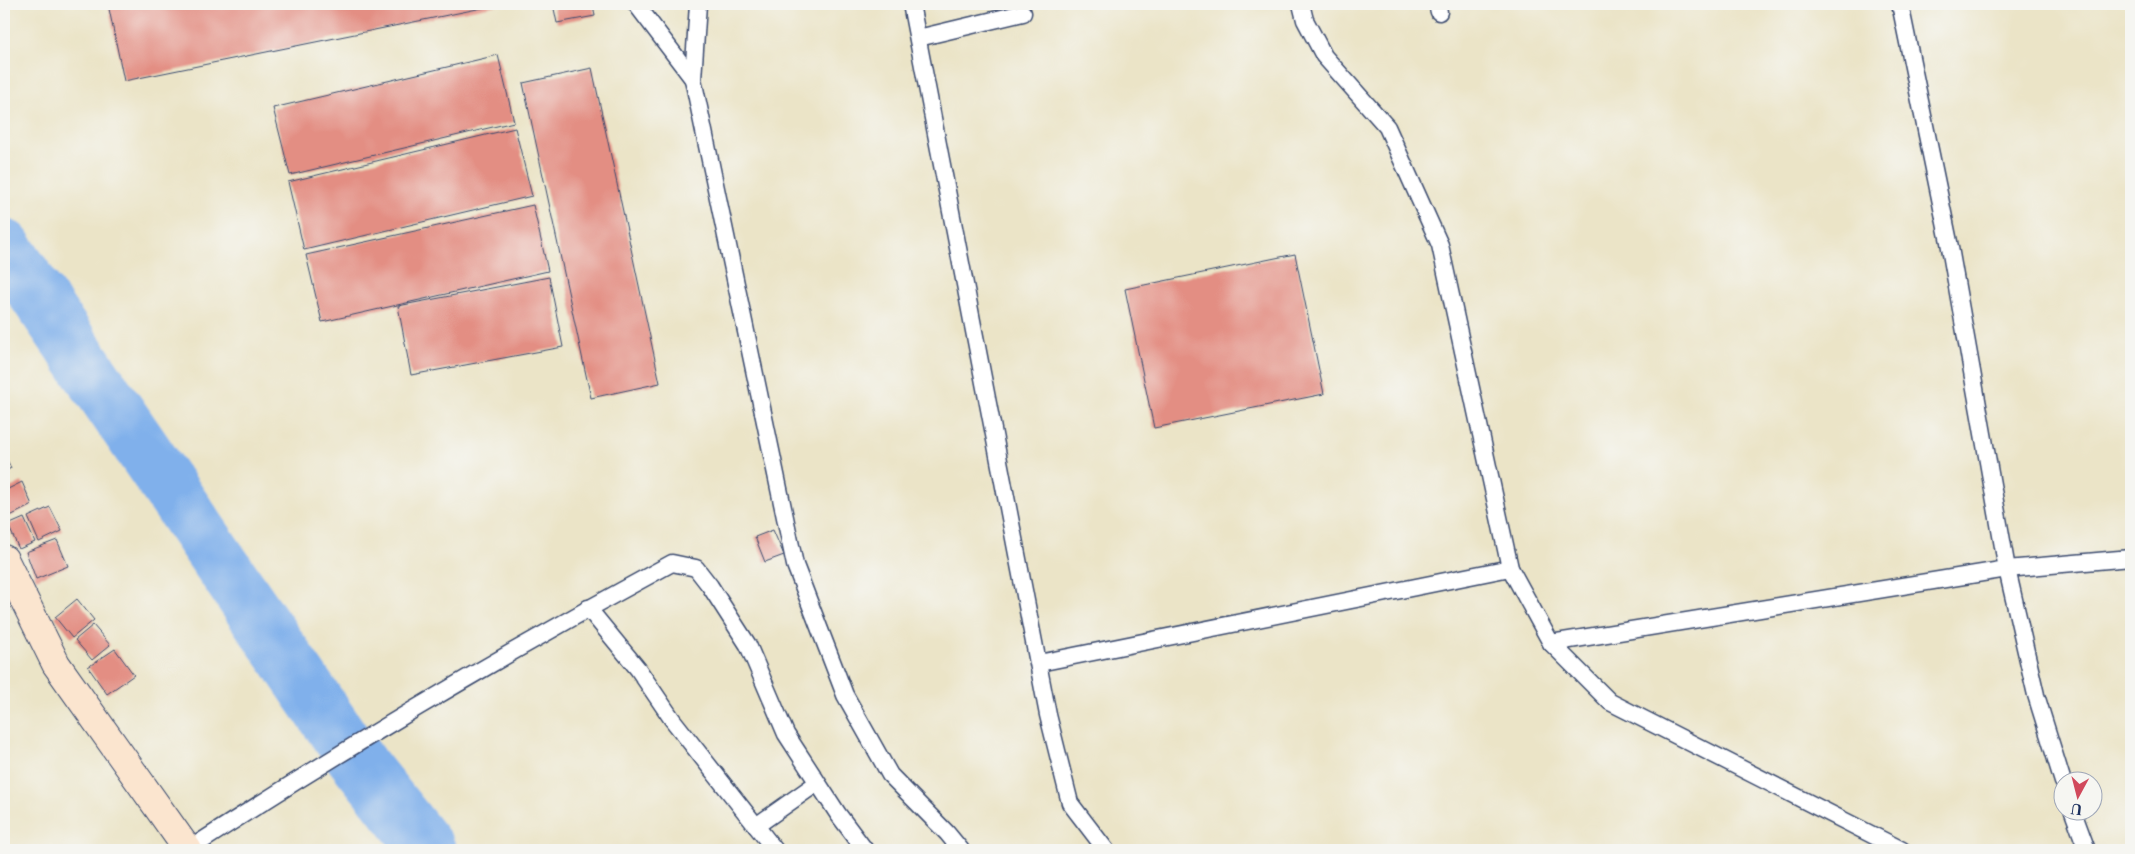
<svg xmlns="http://www.w3.org/2000/svg" width="2135" height="854" font-family="'Libre Caslon Text',serif">
  <style>
    .lines { fill: none; stroke-linecap: round; stroke-linejoin: round }
    .river { stroke: #80b0eb; stroke-width: 56 }
    .building { fill: #e38e83 }
    .lane-casing { stroke: #3a4a6e; stroke-width: 19 }
    .secondary-casing { stroke: #3a4a6e; stroke-width: 30 }
    .lane { stroke: #fff; stroke-width: 16 }
    .secondary { stroke: #fbe5cf; stroke-width: 28 }
  </style>
  <rect width="100%" height="100%" fill="#f6f6f2"/>
  <filter id="ink" filterUnits="userSpaceOnUse"><feTurbulence type="fractalNoise" baseFrequency=".02" numOctaves="2"/><feDisplacementMap in="SourceGraphic" scale="10" xChannelSelector="R" yChannelSelector="G"/><feConvolveMatrix kernelMatrix="1 2 1 2 8 2 1 2 1" color-interpolation-filters="sRGB"/></filter>
  <filter id="wash" filterUnits="userSpaceOnUse"><feTurbulence type="fractalNoise" baseFrequency=".0096" numOctaves="4" result="noise"/><feDisplacementMap in="SourceGraphic" scale="20" xChannelSelector="R" yChannelSelector="G"/><feGaussianBlur stdDeviation="1.12" result="paint"/><feColorMatrix in="noise" values="0 0 0 0 0 0 0 0 0 0 0 0 0 0 0 0 0 1.4 0 .05"/><feComposite in="paint" operator="in"/></filter>
  <g filter="url(#wash)">
    <rect width="100%" height="100%" fill="#ebe4c7"/>
    <g class="lines">
      <!-- river -->
      <polyline class="river" points="4,247 351,753 428,850"/>
    </g>
    <g id="blocks">
      <!-- building -->
      <g class="building">
        <polygon points="108,4 497,4 497,5 124,81"/>
        <polygon points="553,4 593,4 595,16 557,23"/>
        <polygon points="498,55 514,122 290,175 273,108"/>
        <polygon points="592,68 660,383 591,398 523,83"/>
        <polygon points="515,128 532,196 304,250 288,182"/>
        <polygon points="533,205 548,271 322,322 306,255"/>
        <polygon points="1295,254 1324,394 1154,428 1125,289"/>
        <polygon points="549,277 563,347 411,375 398,306"/>
        <polygon points="4,454 11,468 4,472"/>
        <polygon points="22,482 32,505 10,516 4,502 4,491"/>
        <polygon points="50,507 62,531 39,542 28,517"/>
        <polygon points="24,518 35,542 19,549 8,525"/>
        <polygon points="773,530 784,555 765,562 755,537"/>
        <polygon points="57,540 68,566 36,579 26,552"/>
        <polygon points="77,599 94,620 72,638 55,617"/>
        <polygon points="93,625 110,645 92,660 75,640"/>
        <polygon points="115,649 134,675 107,694 88,667"/>
      </g>
    </g>
  </g>
  <g filter="url(#ink)">
    <use href="#blocks" fill-opacity="0" stroke="#3a4a6e" stroke-width="1"/>
    <g class="lines">
      <!-- lane casing -->
      <g class="lane-casing">
        <g id="lane">
          <polyline points="636,4 693,79"/>
          <polyline points="698,4 693,79 795,565 845,695 890,775 947,833 961,850"/>
          <polyline points="911,4 1048,715 1070,803 1106,850"/>
          <polyline points="1301,4 1305,20 1324,56 1387,127 1440,245 1510,568 1551,643 1610,702 1902,850"/>
          <polyline points="1437,4 1439,12"/>
          <polyline points="1900,4 1949,242 2007,569 2036,695 2063,782"/>
          <polyline points="918,38 1023,13"/>
          <polyline points="588,608 638,669 672,719 775,850"/>
          <polyline points="1551,643 2007,569 2131,558"/>
          <polyline points="1039,663 1510,568"/>
          <polyline points="2073,812 2087,850"/>
          <polyline points="756,826 817,783"/>
          <path d="M188 850C345 748 507 652 672 563L696 568 710 586 748 645 786 734 838 814 865 850"/>
        </g>
      </g>
      <!-- secondary casing -->
      <g class="secondary-casing">
        <polyline id="secondary" points="4,559 56,664 188,850"/>
      </g>
      <!-- lane -->
      <use href="#lane" class="lane"/>
      <!-- secondary -->
      <use href="#secondary" class="secondary"/>
    </g>
  </g>
  <!-- margin -->
  <rect width="2135" height="854" fill="none" stroke="#f6f6f2" stroke-width="20"/>
  <!-- north arrow -->
  <g transform="translate(2078 796) rotate(187)"><circle r="24" fill="#f6f6f2" stroke="#9ea6b7"/>
  <path d="M0-4L9 19L0 12L-9 19Z" fill="#d1495b"/>
  <text y="-8" font-size="14" font-weight="bold" text-anchor="middle" fill="#1b2f5e">U</text>
  </g>
</svg>
